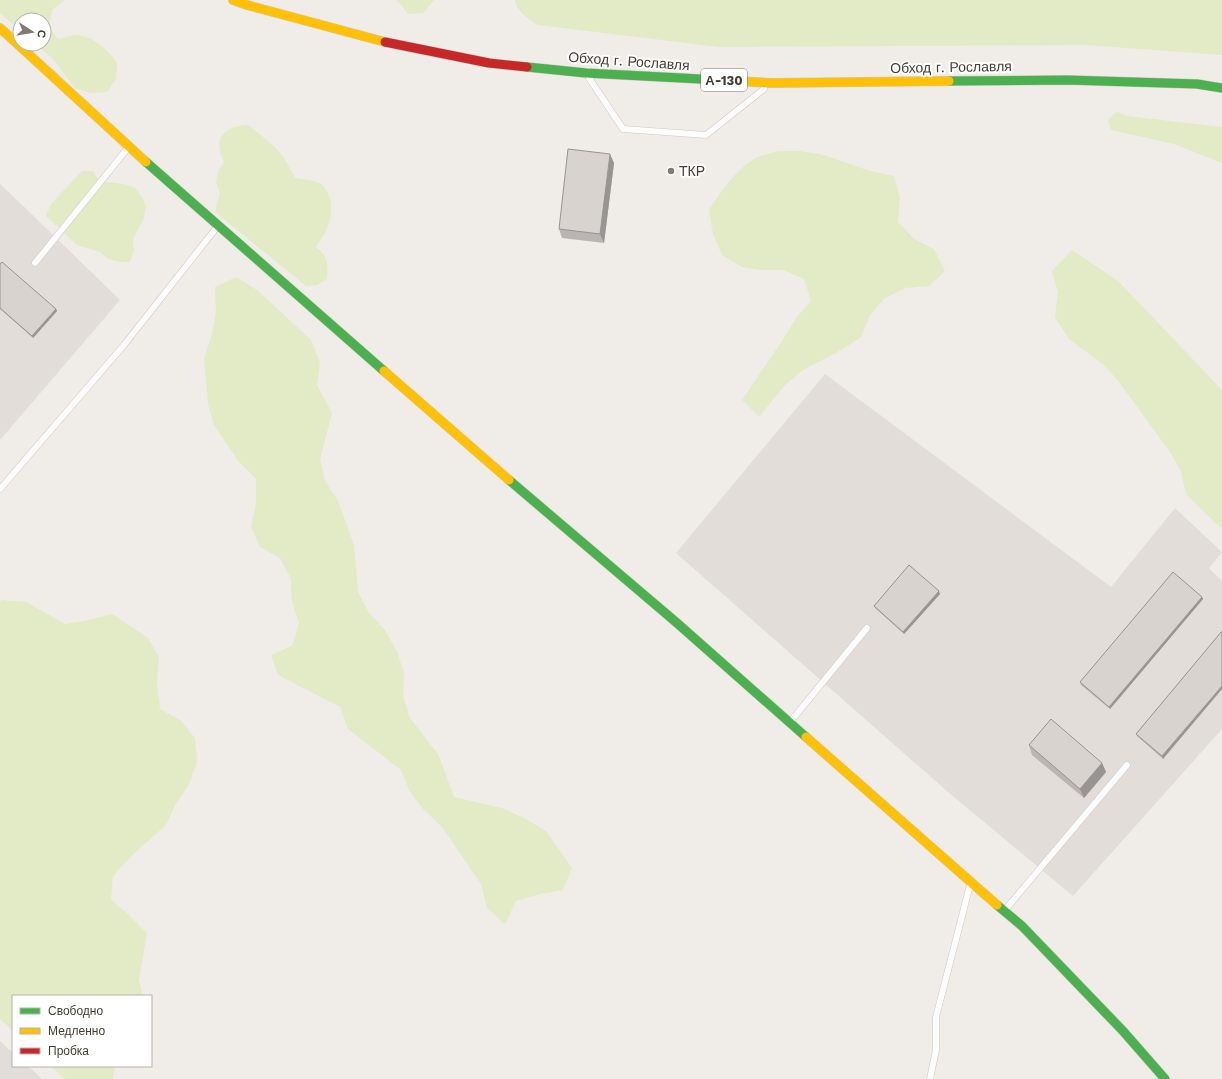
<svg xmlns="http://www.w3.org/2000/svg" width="1222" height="1079" font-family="'Work Sans',sans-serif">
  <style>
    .industrial { fill: #e3ddd9 }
    .green { fill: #e2ebc6 }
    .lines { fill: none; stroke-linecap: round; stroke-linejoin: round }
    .lane-casing { stroke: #ccc8c4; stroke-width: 7 }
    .fast-casing { stroke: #d1c9c0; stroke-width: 10 }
    .slow-casing { stroke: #d1c9c0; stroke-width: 10 }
    .jam-casing { stroke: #d1c9c0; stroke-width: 10 }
    .lane { stroke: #fdfcfc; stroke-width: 6 }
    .fast { stroke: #4caf50; stroke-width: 9 }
    .slow { stroke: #ffc107; stroke-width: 9 }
    .jam { stroke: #c62828; stroke-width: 9 }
    .wall { fill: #bab5b2 }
    .shaded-wall { fill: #979491 }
    .building { fill: #d8d3cf; stroke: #979491 }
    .poi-dot { fill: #827a73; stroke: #fff; stroke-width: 1.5 }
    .labels { text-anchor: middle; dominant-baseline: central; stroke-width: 4; stroke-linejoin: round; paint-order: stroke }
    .shield { fill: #fff; stroke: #7e7671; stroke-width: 1 }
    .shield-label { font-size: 13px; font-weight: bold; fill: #463c34 }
    .street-label { font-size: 14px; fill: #463c34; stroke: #fff }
    .poi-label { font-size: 14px; fill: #463c34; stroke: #fff; text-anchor: start }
  </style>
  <rect width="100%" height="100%" fill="#f0ece8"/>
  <!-- industrial -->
  <g class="industrial">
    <polygon points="0,184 19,202 120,300 0,440"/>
    <polygon points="825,374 1111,587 1175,508 1222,552 1209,568 1222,581 1222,729 1073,896 948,792 676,553"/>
    <polygon points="0,1041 13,1053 13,1066 28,1066 42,1079 0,1079"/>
  </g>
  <!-- green -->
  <g class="green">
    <path d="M0 0H65L52 10 49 27 58 39C63 38 69 36 74 35 93 35 106 49 117 62L116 79 107 92 91 93 75 88 53 59 36 44H44V20H20V30L0 13Z"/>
    <polygon points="397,0 434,0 423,13 408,14"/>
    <path d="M515 0H1222V55L1085 45 719 47 538 25C528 19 517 12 515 0Z"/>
    <polygon points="1117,112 1127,116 1222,127 1222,163 1174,144 1111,130 1108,119"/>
    <path d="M248 125C258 132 278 148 284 158 288 164 291 171 295 178 302 179 313 180 319 183 333 191 333 212 328 226 326 233 320 240 316 247 329 258 328 262 327 279L317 285 306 286 215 212 220 193 216 182 218 171 224 162C212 139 224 126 248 125Z"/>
    <path d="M778 151H800L824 155 870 171 894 176 900 198 898 222 914 239 934 249 945 271 929 286 906 288 885 298 870 315 861 337 843 349 803 370 786 384 759 417 742 400 784 338 796 318 811 301 804 279 783 270H760L742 267 722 255 713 234 709 210C721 191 735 171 754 159 760 155 770 154 778 151Z"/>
    <polygon points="82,171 93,171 99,181 123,184 135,188 142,197 146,206 144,218 133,239 134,251 130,262 120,262 108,259 100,252 77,245 46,216 51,204"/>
    <polygon points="1072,250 1118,281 1222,390 1222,529 1186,494 1181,471 1170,452 1119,382 1104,365 1069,339 1055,317 1058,292 1052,271"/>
    <polygon points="236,277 257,290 311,340 320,362 317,385 332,413 320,459 325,481 338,501 354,545 358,592 369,613 385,630 397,652 404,673 403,696 410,718 438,754 454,797 502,808 524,818 546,831 572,868 563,890 540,894 516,901 505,924 487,908 481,884 442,827 424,810 410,792 401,770 348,729 340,707 278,675 271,655 292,646 299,623 292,602 291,579 280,558 260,547 251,527 256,504 256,479 239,462 214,425 208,404 204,359 212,334 216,312 215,287"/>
    <polygon points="1,600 26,602 65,624 89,620 112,614 148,638 159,657 157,683 160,709 180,720 195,738 197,763 188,786 175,805 166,825 131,856 113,876 111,900 129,915 147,933 139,980 143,996 13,996 13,1031 0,1019 0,604"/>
    <polygon points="51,1066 115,1066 113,1079 65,1079"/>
  </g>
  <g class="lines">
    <!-- lane casing -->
    <g class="lane-casing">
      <g id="lane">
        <polyline points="589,78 623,129 706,135 764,89"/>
        <polyline points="35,263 127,149"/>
        <polyline points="0,489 124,345 217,227"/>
        <polyline points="791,721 867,628"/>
        <polyline points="1005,910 1127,765"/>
        <polyline points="930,1079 936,1050 936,1017 970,885"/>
      </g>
    </g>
    <!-- fast casing -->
    <g class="fast-casing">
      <g id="fast">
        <polyline points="527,67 586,73 738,81"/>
        <polyline points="949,81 1068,80 1197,84 1222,88"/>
        <polyline points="146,162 384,371"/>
        <polyline points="509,480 677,623 806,737"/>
        <polyline points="997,905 1022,926 1123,1031 1165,1079"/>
      </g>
    </g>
    <!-- slow casing -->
    <g class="slow-casing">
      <g id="slow">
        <polyline points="233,0 247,5 385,42"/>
        <polyline points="0,28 146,162"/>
        <polyline points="738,81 772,83 949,81"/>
        <polyline points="384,371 509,480"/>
        <polyline points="806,737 997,905"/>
      </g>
    </g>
    <!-- jam casing -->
    <g class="jam-casing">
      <polyline id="jam" points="385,42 489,63 527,67"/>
    </g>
    <!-- lane -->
    <use href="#lane" class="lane"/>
    <!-- fast -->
    <use href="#fast" class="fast"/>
    <!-- slow -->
    <use href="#slow" class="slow"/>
    <!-- jam -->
    <use href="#jam" class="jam"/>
  </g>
  <!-- wall -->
  <g class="wall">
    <polygon points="614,163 604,243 562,238 559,229"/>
    <polygon points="0,264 56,309 57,311 33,338 0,309"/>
    <polygon points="940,594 904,634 875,608 874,606"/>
    <polygon points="1202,597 1203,599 1110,709 1081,685 1080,682"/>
    <polygon points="1222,631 1163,759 1137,736 1136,734"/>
    <polygon points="1029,745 1102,763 1106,772 1084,798 1032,755"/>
  </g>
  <!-- shaded-wall -->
  <g class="shaded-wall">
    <polygon points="610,154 614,163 604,243 600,234"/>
    <polygon points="56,309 57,311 33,338 32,336"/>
    <polygon points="939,591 940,594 904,634 903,632"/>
    <polygon points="1202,597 1203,599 1110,709 1109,707"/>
    <polygon points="1222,686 1222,689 1163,759 1162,756"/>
    <polygon points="1102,763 1106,772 1084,798 1080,789"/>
  </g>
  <!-- building -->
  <g class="building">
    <polygon points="568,149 610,154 600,234 559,229"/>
    <polygon points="2,262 56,309 32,336 0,308 0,264"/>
    <polygon points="909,565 939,591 903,632 874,606"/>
    <polygon points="1173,572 1202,597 1109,707 1080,682"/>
    <polygon points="1222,631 1222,686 1162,756 1136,734"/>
    <polygon points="1051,719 1102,763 1080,789 1029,745"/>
  </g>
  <!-- markers -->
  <circle class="poi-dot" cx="671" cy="171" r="4"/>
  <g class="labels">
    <!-- shield labels -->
    <rect class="shield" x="701" y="69" width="46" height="22" rx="3"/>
    <g class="shield-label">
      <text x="724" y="80">А-130</text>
    </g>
    <!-- street labels -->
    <g class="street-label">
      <text transform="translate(629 61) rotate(4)">Обход г. Рославля</text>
      <text transform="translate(951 67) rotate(-1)">Обход г. Рославля</text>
    </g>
    <!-- poi labels -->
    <g class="poi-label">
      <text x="679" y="171">ТКР</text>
    </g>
  </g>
  <!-- legend -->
  <rect x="12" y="995" width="140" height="72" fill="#ffffff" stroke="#b5b1ae"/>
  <rect x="20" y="1008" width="20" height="6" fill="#4caf50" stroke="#b5b1ae"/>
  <text x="48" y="1015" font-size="12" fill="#463c34">Свободно</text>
  <rect x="20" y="1028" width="20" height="6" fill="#ffc107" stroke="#b5b1ae"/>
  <text x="48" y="1035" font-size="12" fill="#463c34">Медленно</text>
  <rect x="20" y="1048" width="20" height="6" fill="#c62828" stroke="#b5b1ae"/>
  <text x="48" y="1055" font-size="12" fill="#463c34">Пробка</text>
  <!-- north arrow -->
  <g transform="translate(32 32) rotate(102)"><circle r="19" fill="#ffffff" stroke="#b5b1ae"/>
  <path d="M0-3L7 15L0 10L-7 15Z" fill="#827a73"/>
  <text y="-6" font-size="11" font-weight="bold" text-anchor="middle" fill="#463c34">С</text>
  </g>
</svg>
